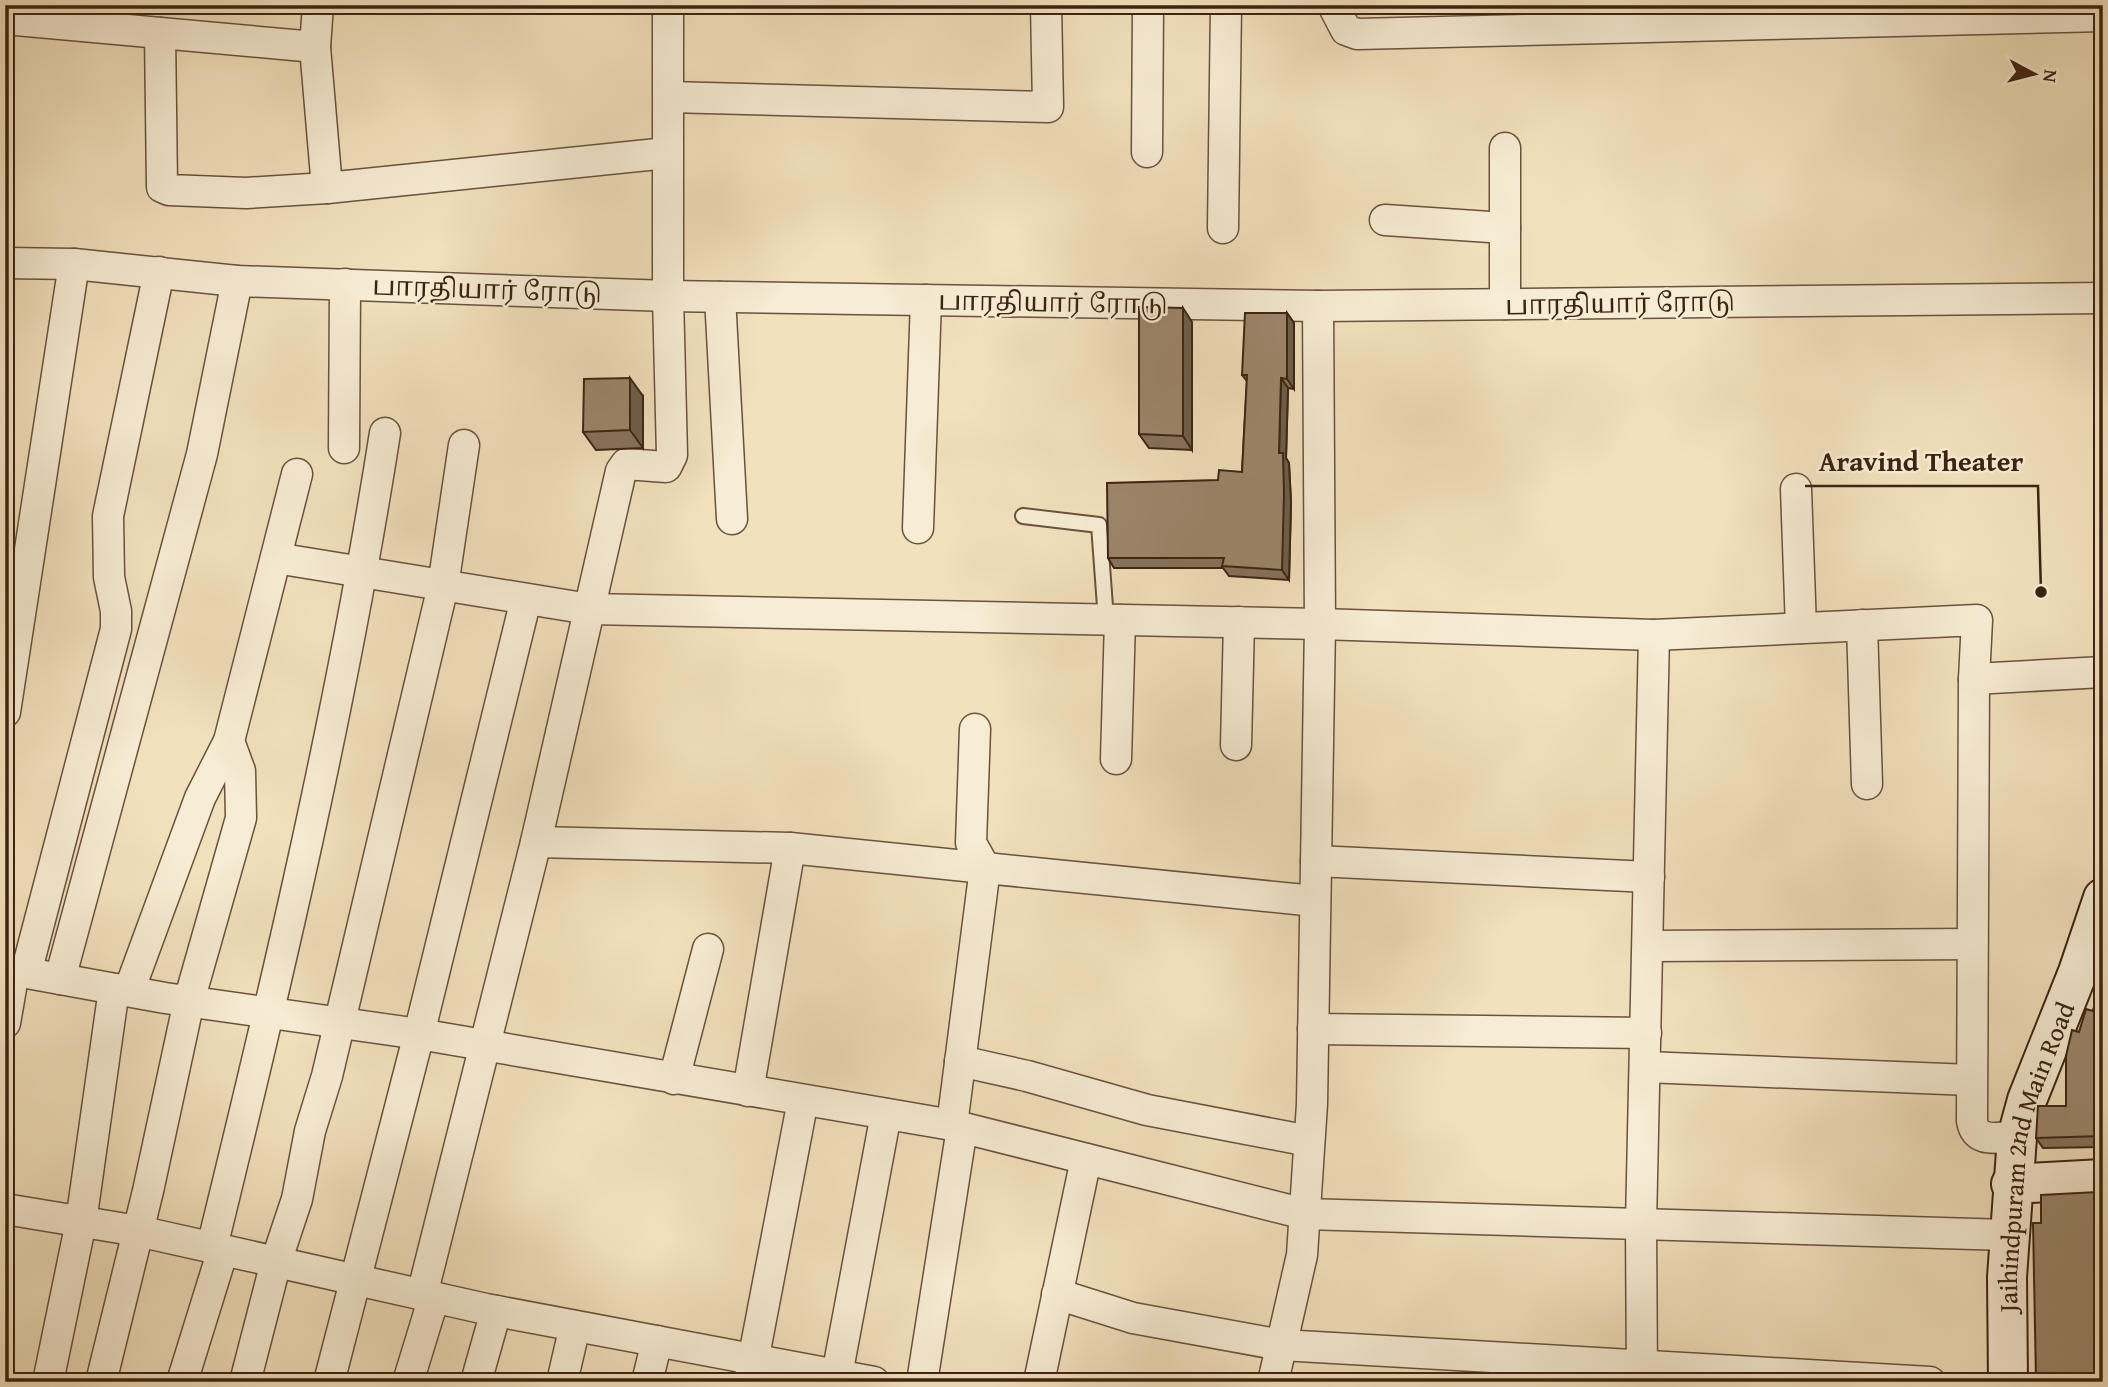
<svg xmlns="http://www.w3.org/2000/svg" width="2108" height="1387" font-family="'Gentium Book Plus','Noto Serif Tamil',serif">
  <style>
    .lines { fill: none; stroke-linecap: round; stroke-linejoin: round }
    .lane-casing { stroke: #6a523e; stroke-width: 18 }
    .street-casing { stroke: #6a523e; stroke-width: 33 }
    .secondary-casing { stroke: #3d2313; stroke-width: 42 }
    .lane { stroke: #f7ecd4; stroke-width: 14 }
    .street { stroke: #f7ecd4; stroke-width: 30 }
    .secondary { stroke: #f7ecd4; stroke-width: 38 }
    .wall { fill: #85735c; stroke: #3d2313; stroke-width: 2 }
    .shaded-wall { fill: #6c5e4b; stroke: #3d2313; stroke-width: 2 }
    .building { fill: #9b866b; stroke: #3d2313; stroke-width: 2 }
    .labels { text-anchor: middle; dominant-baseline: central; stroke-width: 5; stroke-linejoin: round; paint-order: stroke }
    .street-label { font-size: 26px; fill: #3d2313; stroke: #f7ecd4 }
    .leader { fill: none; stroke: #3d2313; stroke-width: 2.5 }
    .callout-dot { fill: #3d2313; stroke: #f7ecd4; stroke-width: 2.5 }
    .callout-label { font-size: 28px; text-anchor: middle; font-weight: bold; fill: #3d2313; stroke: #f7ecd4; stroke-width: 5; stroke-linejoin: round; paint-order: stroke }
  </style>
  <rect width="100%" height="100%" fill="#f2e1bd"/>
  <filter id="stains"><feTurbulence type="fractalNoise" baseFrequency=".00286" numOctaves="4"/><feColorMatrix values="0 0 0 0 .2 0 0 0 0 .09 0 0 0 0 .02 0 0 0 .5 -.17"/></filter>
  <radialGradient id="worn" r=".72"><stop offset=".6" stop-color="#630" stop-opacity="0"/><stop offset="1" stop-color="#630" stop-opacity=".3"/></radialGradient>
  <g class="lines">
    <!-- lane casing -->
    <g class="lane-casing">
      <polyline id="lane" points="1023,516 1099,525 1106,620"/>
    </g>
    <!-- street casing -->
    <g class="street-casing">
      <g id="street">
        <polyline points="318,5 315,47 327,188 667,153"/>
        <polyline points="1333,5 1346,30 1357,34 2103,16"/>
        <polyline points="5,19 315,47"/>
        <polyline points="160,33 162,187 169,190 246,193 327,188"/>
        <polyline points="669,97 1048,107 1046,5"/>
        <polyline points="1147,152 1148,5"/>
        <polyline points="1385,220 1505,228"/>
        <polyline points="1223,228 1226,5"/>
        <polyline points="5,263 74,264 237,281 668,296 1318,306 2103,298"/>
        <polyline points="720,297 732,519"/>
        <polyline points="1505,304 1505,148"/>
        <polyline points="344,448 345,284"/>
        <polyline points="1796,489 1801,628"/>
        <polyline points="918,528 926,300"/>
        <path d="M276 558 589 609 1320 624 1654 635 1977 620 1974 679 1972 1121C1976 1144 1997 1137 2017 1137"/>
        <polyline points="526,599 419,1034 952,1125 1305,1214 2008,1235"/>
        <polyline points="1862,625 1867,784"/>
        <polyline points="1974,679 2103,672"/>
        <polyline points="5,712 74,264"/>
        <polyline points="975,729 971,843 985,868"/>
        <polyline points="1236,745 1239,622"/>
        <polyline points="1116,759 1120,620"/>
        <polyline points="536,842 790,848 985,868"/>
        <polyline points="1316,861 1649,877"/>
        <polyline points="1648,946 1972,944"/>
        <polyline points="5,969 165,998 419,1034 329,1382"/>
        <polyline points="26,973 116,629 116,611 109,577 108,516 159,272"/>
        <polyline points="60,979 202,454 237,281"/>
        <polyline points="129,991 200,798 229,741 297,474"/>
        <polyline points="5,1023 14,971"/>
        <polyline points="1313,1029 1646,1033"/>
        <polyline points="960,1061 1027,1076 1147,1110 1309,1141"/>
        <polyline points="1645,1067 1971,1080"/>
        <polyline points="674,1079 708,949"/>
        <polyline points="748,1091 790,848"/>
        <polyline points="952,1125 985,868 1315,901"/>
        <polyline points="5,1209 138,1231 486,1309 874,1382"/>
        <path d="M212 1247C278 978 342 707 385 433"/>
        <polyline points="1057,1294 1133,1318 1281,1345 1930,1382"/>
        <polyline points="422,1295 536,842 621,471 626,464 666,467 672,455 668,296 668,5"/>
        <polyline points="837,1375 886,1114"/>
        <polyline points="48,1382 81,1222 114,989"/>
        <polyline points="101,1382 148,1191 189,1001 241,818 240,771 229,741"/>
        <polyline points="182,1382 223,1250"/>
        <polyline points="245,1382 276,1262 297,1199 310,1131 327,1076 443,586 464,445"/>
        <polyline points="408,1382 434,1297"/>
        <polyline points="476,1382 496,1311"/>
        <polyline points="562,1382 575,1326"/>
        <polyline points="647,1382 657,1341"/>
        <polyline points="749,1382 803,1100"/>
        <polyline points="922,1382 962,1128"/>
        <polyline points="1039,1382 1086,1159"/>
        <polyline points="1273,1382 1302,1255 1312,1104 1320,624 1318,306"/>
        <polyline points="1642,1382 1641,1224 1654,635"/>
      </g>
    </g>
    <!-- secondary casing -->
    <g class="secondary-casing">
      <g id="secondary">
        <polyline points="2011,1184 2103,1179"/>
        <path id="s1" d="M2008 1382 2007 1277 2017 1137 2027 1100 2078 972 2103 898"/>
      </g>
    </g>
    <!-- lane -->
    <use href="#lane" class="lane"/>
    <!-- street -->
    <use href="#street" class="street"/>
    <!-- secondary -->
    <use href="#secondary" class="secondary"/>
  </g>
  <!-- wall -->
  <g class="wall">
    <polygon points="1287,313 1294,323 1294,389 1288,388 1286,458 1289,463 1291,503 1289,580 1229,576 1223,568 1114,568 1108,558 1218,480 1242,472 1247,381 1242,375"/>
    <polygon points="1192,322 1192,450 1149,448 1139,434"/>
    <polygon points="643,396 643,448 596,450 583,432"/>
    <polygon points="2103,975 2103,1147 2043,1148 2036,1138 2066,1106 2079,1032 2093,1011"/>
  </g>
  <!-- shaded-wall -->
  <g class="shaded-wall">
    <polygon points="1183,308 1192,322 1192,450 1183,436"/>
    <polygon points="1287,313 1294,323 1294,389 1287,379"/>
    <polygon points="630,378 643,396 643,448 630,430"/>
    <polygon points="1281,378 1288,388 1286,458 1289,463 1291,503 1289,580 1282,570 1279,453"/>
  </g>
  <!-- building -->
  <g class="building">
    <polygon points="1139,307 1183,308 1183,436 1139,434"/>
    <polygon points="1245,313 1287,313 1287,379 1281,378 1279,453 1283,453 1284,493 1282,570 1222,566 1224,558 1108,558 1107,483 1218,480 1219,470 1242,472 1247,375 1242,375"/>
    <polygon points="630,378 630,430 583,432 584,379"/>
    <polygon points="2103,975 2103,1136 2036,1138 2038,1106 2066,1106 2066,1056 2072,1030 2079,1032 2086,1009 2093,1011"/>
    <polygon points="2103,1189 2103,1382 2032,1382 2032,1379 2036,1379 2033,1223 2041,1223 2041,1195 2098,1192"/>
  </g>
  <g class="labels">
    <!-- street labels -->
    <g class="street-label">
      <text transform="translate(487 289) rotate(2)">பாரதியார் ரோடு</text>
      <text transform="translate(1053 302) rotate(1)">பாரதியார் ரோடு</text>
      <text transform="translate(1620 303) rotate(-1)">பாரதியார் ரோடு</text>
      <text stroke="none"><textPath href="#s1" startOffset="229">Jaihindpuram 2nd Main Road</textPath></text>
    </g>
  </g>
  <!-- callouts -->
  <path class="leader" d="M2041 592L2038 486H1805"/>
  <circle class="callout-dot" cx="2041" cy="592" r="7"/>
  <g class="callout-label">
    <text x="1921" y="471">Aravind Theater</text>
  </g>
  <!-- margin -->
  <rect width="2108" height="1387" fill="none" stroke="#f2e1bd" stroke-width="28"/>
  <rect x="7" y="7" width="2094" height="1373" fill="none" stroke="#3d2313" stroke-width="3.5"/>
  <rect x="14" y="14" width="2080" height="1359" fill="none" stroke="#3d2313" stroke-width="2"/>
  <!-- north arrow -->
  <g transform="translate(2034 74) rotate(97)" stroke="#f7ecd4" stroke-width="5" paint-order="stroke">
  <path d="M0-5L12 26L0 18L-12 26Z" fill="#3d2313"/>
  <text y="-10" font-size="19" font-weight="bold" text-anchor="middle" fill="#3d2313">N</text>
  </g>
  <rect width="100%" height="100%" filter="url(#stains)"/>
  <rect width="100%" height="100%" fill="url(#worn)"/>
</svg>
